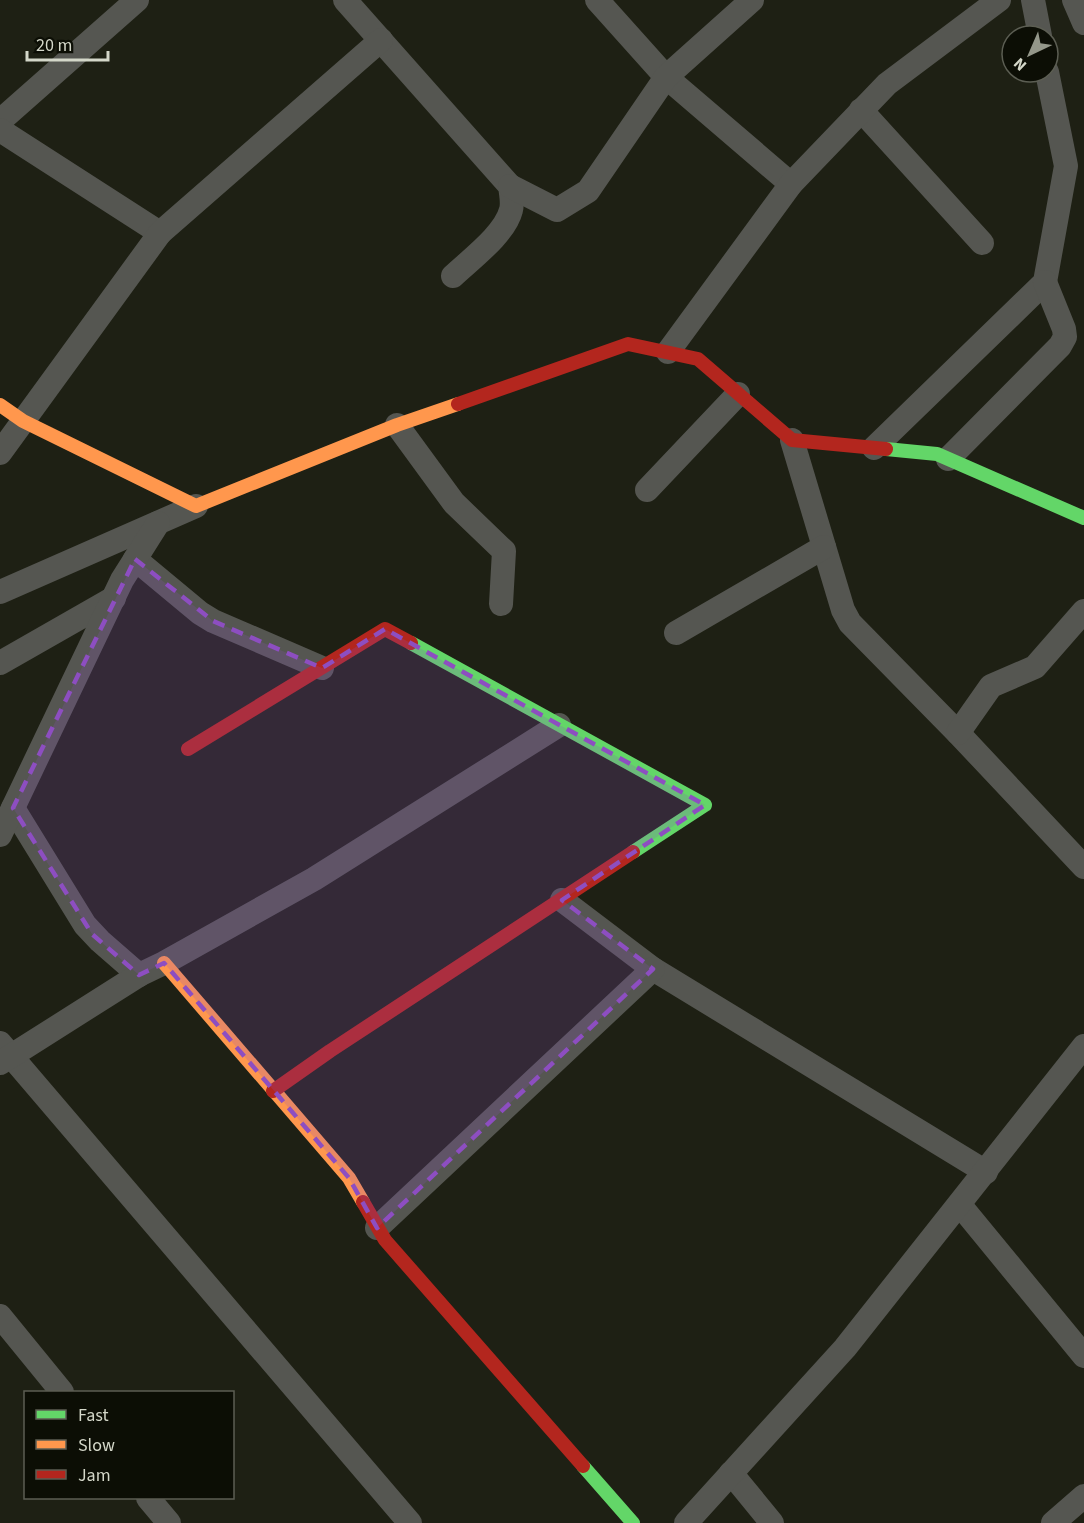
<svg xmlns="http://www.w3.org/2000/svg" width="1084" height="1523" font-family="'Source Sans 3',sans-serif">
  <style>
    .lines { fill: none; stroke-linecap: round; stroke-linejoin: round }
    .street { stroke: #555651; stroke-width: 24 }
    .fast { stroke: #63d668; stroke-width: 14 }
    .slow { stroke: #ff974d; stroke-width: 14 }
    .jam { stroke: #b3261e; stroke-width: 14 }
    .marked { fill: #8d4ec1; fill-opacity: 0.2; stroke: #8d4ec1; stroke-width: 4.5; stroke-dasharray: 12 8; stroke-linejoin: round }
  </style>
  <rect width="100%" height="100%" fill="#1e2014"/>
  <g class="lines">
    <!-- street -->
    <g class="street">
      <path d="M345 0 510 186C511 194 513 203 511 210 505 234 471 259 453 276"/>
      <polyline points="597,0 666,77 791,184"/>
      <polyline points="1033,0 1040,36"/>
      <polyline points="1074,0 1084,23"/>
      <polyline points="861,110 982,243"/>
      <polyline points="0,121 137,0"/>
      <polyline points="0,130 160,233"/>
      <polyline points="510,186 557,210 588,191 666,77 752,0"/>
      <polyline points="668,352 791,184 887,84 999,0"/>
      <polyline points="397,425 454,503 504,551 501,604"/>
      <polyline points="792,440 843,610 850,623 958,733 1084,867"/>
      <polyline points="874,448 1045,282 1066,166 1047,72"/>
      <polyline points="0,453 160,233 381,40"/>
      <polyline points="948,459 1060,346 1065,337 1064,329 1045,282"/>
      <polyline points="647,490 738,394"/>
      <polyline points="135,559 200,613 213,621 322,668"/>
      <polyline points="0,592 196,506"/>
      <polyline points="676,633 824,547"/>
      <polyline points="0,663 114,598"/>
      <polyline points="958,733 991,686 1035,667 1084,611"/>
      <polyline points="13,808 85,925 100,941 139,975"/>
      <polyline points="0,835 122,580 158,523"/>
      <polyline points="562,900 653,969 986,1172"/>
      <polyline points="0,1043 410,1523"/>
      <polyline points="0,1063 139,975 164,963 314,879 559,725"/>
      <polyline points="960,1205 1084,1356"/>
      <polyline points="377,1228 653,969"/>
      <polyline points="0,1316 62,1392"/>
      <polyline points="731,1473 772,1523"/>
      <polyline points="148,1498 169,1523"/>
      <polyline points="686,1523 845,1348 1084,1046"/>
      <polyline points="1053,1523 1084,1496"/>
    </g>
    <!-- fast -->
    <g class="fast">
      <polyline points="886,449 937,454 1084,518"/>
      <polyline points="411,643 705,805 633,852"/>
      <polyline points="583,1466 633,1523"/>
    </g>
    <!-- slow -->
    <g class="slow">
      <polyline points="0,405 23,421 196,506 397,425 458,404"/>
      <polyline points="164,963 349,1178 363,1202"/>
    </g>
    <!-- jam -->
    <g class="jam">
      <polyline points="458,404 628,344 698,359 792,440 886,449"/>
      <polyline points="188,749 385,629 411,643"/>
      <polyline points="273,1091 330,1051 633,852"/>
      <polyline points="363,1202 385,1240 583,1466"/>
    </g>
  </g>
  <!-- marked area -->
  <path class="marked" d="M135 559 213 621 322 668 385 629 705 805 562 900 653 969 377 1228 349 1178 164 963 139 975 92 934 13 808Z"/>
  <!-- legend -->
  <rect x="24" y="1391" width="210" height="108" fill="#0c0e05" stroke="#5c5e53" stroke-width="1.5"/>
  <rect x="36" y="1410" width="30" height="9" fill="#63d668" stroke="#5c5e53" stroke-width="1.5"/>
  <text x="78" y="1421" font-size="18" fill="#d4d7c9">Fast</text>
  <rect x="36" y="1440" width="30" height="9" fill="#ff974d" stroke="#5c5e53" stroke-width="1.5"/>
  <text x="78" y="1451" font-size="18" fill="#d4d7c9">Slow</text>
  <rect x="36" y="1470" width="30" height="9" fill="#b3261e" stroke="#5c5e53" stroke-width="1.5"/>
  <text x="78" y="1481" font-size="18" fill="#d4d7c9">Jam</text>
  <!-- north arrow -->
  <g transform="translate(1030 54) rotate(224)"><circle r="28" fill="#0c0e05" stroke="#5c5e53" stroke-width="1.5"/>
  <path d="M0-4.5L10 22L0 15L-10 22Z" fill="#94978a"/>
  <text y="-9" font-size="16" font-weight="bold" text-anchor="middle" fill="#d4d7c9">N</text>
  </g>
  <!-- scale -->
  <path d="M27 51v9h81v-9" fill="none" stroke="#d4d7c9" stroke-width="3"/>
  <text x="36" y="51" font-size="18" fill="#d4d7c9" stroke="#0c0e05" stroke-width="4.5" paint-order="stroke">20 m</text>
</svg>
